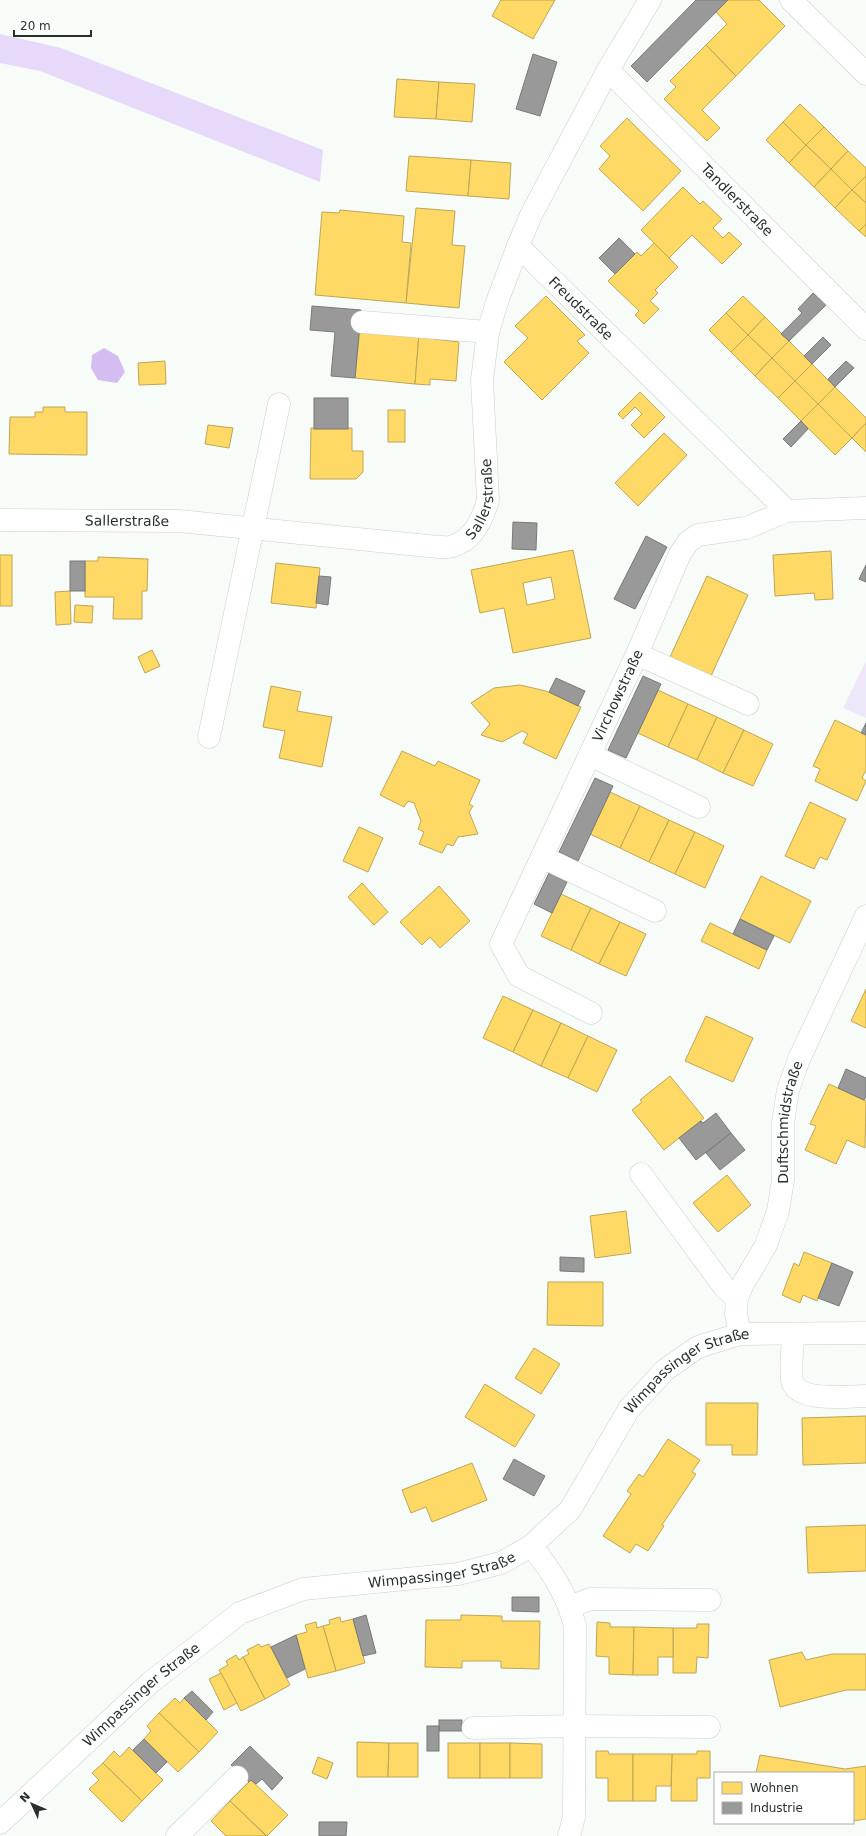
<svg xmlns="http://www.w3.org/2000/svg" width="866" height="1836" font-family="'DejaVu Sans',sans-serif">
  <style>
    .green { fill: #eee7fa }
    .forest { fill: #e7d9fa }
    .water { fill: #d5bdf1 }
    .homes { fill: #ffd966; stroke: #bea655; fill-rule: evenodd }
    .industry { fill: #999; stroke: #777a78 }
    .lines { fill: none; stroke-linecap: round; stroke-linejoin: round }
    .minor-casing { stroke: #c9cfcc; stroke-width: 23 }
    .minor { stroke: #fefffe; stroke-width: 22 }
    .labels { text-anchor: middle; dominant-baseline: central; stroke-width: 4; stroke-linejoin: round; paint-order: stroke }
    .street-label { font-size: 14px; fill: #27302c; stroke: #fff }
  </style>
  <rect width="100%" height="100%" fill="#f7fcf9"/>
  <!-- green -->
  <polygon class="green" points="866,661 866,718 843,708"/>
  <!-- forest -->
  <polygon class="forest" points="0,34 61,48 323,150 320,182 40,71 0,63"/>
  <!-- water -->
  <polygon class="water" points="104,348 118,356 125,372 117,383 98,380 91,368 92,355"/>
  <!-- homes -->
  <g class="homes">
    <polygon points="501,0 555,0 533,39 492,16"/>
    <polygon points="728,0 759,0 785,26 736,76 706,45 727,24 716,12"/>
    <polygon points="706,45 736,76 702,110 720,128 707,141 664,99 676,87 670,81"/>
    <polygon points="397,79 439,82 436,119 394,117"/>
    <polygon points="439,82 475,84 472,122 436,119"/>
    <polygon points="800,104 824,127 806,145 783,122"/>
    <polygon points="627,118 681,171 643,211 599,169 610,156 600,146"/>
    <polygon points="783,122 806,145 789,163 766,140"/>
    <polygon points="824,127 848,151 831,169 806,145"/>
    <polygon points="806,145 831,169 814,187 789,163"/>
    <polygon points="848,151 866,168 866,176 852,190 831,169"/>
    <polygon points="409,156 471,160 468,196 406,191"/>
    <polygon points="471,160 511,163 509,199 468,196"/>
    <polygon points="831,169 852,190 835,208 814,187"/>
    <polygon points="866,176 866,203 852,190"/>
    <polygon points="683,187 700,204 703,201 722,219 713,228 723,238 729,232 742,244 722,264 692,235 669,258 641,230"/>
    <polygon points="852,190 866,203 866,224 859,231 835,208"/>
    <polygon points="416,208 455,211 452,245 465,246 459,308 406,303"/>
    <polygon points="340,210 404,216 402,242 411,243 406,303 315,295 322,212 339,213"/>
    <polygon points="866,224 866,237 859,231"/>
    <polygon points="654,243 678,267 655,290 658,293 650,301 659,309 644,324 635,315 639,311 608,281 637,252 641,256"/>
    <polygon points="546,296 585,335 577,341 589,353 542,400 504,362 528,338 515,326"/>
    <polygon points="743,296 765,317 748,335 726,313"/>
    <polygon points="726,313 748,335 731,352 709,330"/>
    <polygon points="765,317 789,341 772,358 748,335"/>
    <polygon points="360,328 419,333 415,384 355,378"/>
    <polygon points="419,333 435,334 434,339 459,342 456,381 430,379 430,385 415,384"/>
    <polygon points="748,335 772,358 755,376 731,352"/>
    <polygon points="789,341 812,364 795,381 772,358"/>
    <polygon points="772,358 795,381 778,398 755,376"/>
    <polygon points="165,361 166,384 139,385 138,363"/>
    <polygon points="812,364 835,387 818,404 795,381"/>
    <polygon points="795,381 818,404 801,421 778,398"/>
    <polygon points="835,387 866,418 866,423 852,438 818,404"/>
    <polygon points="640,392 665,417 644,438 631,425 642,414 635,407 623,419 618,414"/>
    <polygon points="818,404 852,438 835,455 801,421"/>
    <polygon points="43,407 65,407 65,412 87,412 87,455 9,454 10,417 35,417 35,412 43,412"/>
    <rect x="388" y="410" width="17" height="32"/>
    <polygon points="866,423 866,452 852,438"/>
    <polygon points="208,425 233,428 229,448 205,444"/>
    <polygon points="311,428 352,428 352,451 363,451 363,472 356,479 310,479"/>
    <polygon points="664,433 687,455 638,506 615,483"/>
    <path d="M573 550 591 638 513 653 504 608 480 613 471 570ZM551 577 555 599 527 605 523 583Z"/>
    <polygon points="831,551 833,599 815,600 814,593 775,596 773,555"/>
    <rect x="0" y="555" width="12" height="51"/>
    <polygon points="98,557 148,559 147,591 142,591 142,619 113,619 114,597 85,597 85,561 98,561"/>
    <polygon points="276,563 320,568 316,608 271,603"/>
    <polygon points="707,576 748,595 711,676 670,657"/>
    <polygon points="70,591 71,624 56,625 55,592"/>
    <polygon points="75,605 93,606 92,623 74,622"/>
    <polygon points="152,650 160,666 145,673 138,657"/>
    <polygon points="520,685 546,691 581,707 556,759 523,743 528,734 522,731 502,742 481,735 490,724 471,703 494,688"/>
    <polygon points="271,686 301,692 297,711 332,717 322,767 279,758 285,731 263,727"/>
    <polygon points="658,690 688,704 668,747 638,733"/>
    <polygon points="688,704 717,717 697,760 668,747"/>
    <polygon points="717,717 744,730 723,773 697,760"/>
    <polygon points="835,720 866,735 866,770 862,778 866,781 857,801 815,781 820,769 813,766"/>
    <polygon points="744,730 773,744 753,786 723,773"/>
    <polygon points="402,751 435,766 438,761 480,780 469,804 473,806 469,812 478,834 458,837 453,846 447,844 442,853 419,844 424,832 418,829 421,821 414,803 408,801 404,807 380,795"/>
    <polygon points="610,792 640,806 620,848 590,834"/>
    <polygon points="810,802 846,819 827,860 820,857 814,869 785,856"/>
    <polygon points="640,806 669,820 649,862 620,848"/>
    <polygon points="669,820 695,832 675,874 649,862"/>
    <polygon points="359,827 383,838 368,872 343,861"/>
    <polygon points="695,832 724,846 705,888 675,874"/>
    <polygon points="761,876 811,901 790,943 740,919"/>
    <polygon points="362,883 388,912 374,925 348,897"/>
    <polygon points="439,886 470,921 440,948 430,937 422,945 400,922"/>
    <polygon points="561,894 591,908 571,950 541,936"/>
    <polygon points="591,908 620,922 599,964 571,950"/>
    <polygon points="620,922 646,934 626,976 599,964"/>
    <polygon points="710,923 767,950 759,969 701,941"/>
    <polygon points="866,989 866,1028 851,1021"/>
    <polygon points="503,996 533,1010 513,1052 483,1038"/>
    <polygon points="533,1010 561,1023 541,1066 513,1052"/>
    <polygon points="706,1016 753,1038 733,1082 685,1061"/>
    <polygon points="561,1023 588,1036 568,1078 541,1066"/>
    <polygon points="588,1036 617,1050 597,1092 568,1078"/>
    <polygon points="670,1076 704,1118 664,1150 632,1110 642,1102 640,1100"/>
    <polygon points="829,1084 866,1101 865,1148 847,1140 836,1164 805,1150 816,1126 810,1124"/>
    <polygon points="727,1175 751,1205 718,1232 693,1203"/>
    <polygon points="626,1211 631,1253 595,1258 590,1216"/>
    <polygon points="804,1252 832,1263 817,1301 803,1295 800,1303 782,1295 794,1263 799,1266"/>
    <polygon points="548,1282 603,1282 603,1326 547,1325"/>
    <polygon points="534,1348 560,1364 541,1394 515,1378"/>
    <polygon points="485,1384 535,1415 515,1447 465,1417"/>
    <polygon points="706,1403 758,1403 757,1455 732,1455 732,1445 706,1445"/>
    <polygon points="866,1416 866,1463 803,1465 802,1418"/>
    <polygon points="668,1439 700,1460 692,1472 696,1474 662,1525 664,1526 648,1551 636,1544 630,1553 603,1536 631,1494 627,1491 639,1474 643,1477"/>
    <polygon points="472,1463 487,1500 432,1522 426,1507 411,1513 402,1490"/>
    <polygon points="866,1525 866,1571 808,1573 806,1527"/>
    <polygon points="461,1615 502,1616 502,1621 540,1621 539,1669 501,1668 501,1661 462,1661 462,1668 425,1667 426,1620 461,1620"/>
    <polygon points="340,1617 341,1622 353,1619 365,1663 336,1671 323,1626 330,1624 329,1620"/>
    <polygon points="316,1622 317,1628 323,1626 336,1671 308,1678 296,1635 307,1632 305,1625"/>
    <polygon points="597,1622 610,1623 610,1627 634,1627 633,1675 609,1674 609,1657 596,1656"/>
    <polygon points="697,1624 709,1624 708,1658 697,1657 696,1673 673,1673 673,1628 697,1628"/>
    <polygon points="634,1627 673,1628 673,1657 658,1657 658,1675 633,1675"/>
    <polygon points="259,1644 261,1647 269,1644 290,1685 265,1699 243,1657 249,1654 247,1650"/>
    <polygon points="802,1652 806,1660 832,1654 866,1654 866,1690 846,1690 780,1707 769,1660"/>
    <polygon points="236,1655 239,1660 243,1657 265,1699 241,1711 219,1670 228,1665 226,1661"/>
    <polygon points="221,1673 237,1703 224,1710 209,1679"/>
    <polygon points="175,1698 180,1703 184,1698 218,1732 199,1752 159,1713"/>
    <polygon points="159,1713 199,1752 178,1772 144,1739 151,1731 147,1726"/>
    <polygon points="357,1742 389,1743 388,1777 357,1777"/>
    <polygon points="389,1743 418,1743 418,1777 388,1777"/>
    <rect x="448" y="1743" width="32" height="35"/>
    <rect x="480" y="1743" width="30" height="35"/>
    <polygon points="510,1743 542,1744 542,1778 510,1778"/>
    <polygon points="129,1747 163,1780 142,1801 103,1763 114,1751 120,1757"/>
    <polygon points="596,1751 608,1751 609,1754 633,1754 633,1801 608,1801 608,1778 596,1778"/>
    <polygon points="697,1751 710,1751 710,1778 697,1778 697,1801 671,1801 672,1754 697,1754"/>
    <polygon points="633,1754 672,1754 671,1786 656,1786 656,1801 633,1801"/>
    <polygon points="760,1755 845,1769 866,1766 866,1819 853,1821 853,1773 756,1773"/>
    <polygon points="318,1757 333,1763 327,1779 312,1773"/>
    <polygon points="103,1763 142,1801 122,1822 89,1789 99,1780 92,1773"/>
    <polygon points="251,1780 288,1815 267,1836 230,1801"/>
    <polygon points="230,1801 266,1836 226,1836 211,1821"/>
  </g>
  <!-- industry -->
  <g class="industry">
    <polygon points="696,0 728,0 647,82 631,66"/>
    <polygon points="533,54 557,62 540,116 516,109"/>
    <polygon points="619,238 635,254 615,274 599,258"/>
    <polygon points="813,293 826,305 789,341 781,334 802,313 798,309"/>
    <polygon points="312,306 361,310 355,378 331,376 335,332 310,330"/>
    <polygon points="823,337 831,345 812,364 804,356"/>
    <polygon points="846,361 854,368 835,387 828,379"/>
    <rect x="314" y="398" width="34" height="31"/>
    <polygon points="801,421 808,429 791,447 783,439"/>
    <polygon points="513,522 537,523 536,550 512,549"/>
    <polygon points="646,536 667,547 635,609 614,599"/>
    <rect x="70" y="561" width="15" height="30"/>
    <polygon points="866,565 866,582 859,579"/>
    <polygon points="319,576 331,577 328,605 316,603"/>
    <polygon points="643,676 661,684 626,758 608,750"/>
    <polygon points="556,678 585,691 578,706 549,692"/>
    <polygon points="866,723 866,735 861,733"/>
    <polygon points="595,778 613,786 578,861 559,852"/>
    <polygon points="549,873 567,882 552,913 534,904"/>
    <polygon points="740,919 774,936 767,950 733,934"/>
    <polygon points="846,1069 866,1078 866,1096 864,1100 838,1088"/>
    <polygon points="716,1113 731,1133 696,1160 679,1138 701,1121 703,1123"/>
    <polygon points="731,1133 745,1150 720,1170 706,1153"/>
    <polygon points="560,1257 584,1258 584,1272 560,1271"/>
    <polygon points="832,1263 853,1272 839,1306 818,1298"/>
    <polygon points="514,1459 545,1476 534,1496 503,1479"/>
    <polygon points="512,1597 539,1597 539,1612 512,1611"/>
    <polygon points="366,1615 376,1653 363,1656 353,1619"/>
    <polygon points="296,1635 305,1669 287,1678 271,1647"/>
    <polygon points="192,1691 213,1712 206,1720 184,1698"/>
    <rect x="439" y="1720" width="23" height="11"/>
    <rect x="427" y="1726" width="12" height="25"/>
    <polygon points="144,1739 167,1762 156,1773 133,1750"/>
    <polygon points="250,1746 283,1778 272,1790 262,1779 256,1784 251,1780 249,1782 231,1765"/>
    <polygon points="319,1822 347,1822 346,1836 319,1836"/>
  </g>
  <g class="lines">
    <!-- minor casing -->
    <g class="minor-casing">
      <g id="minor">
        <path id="s1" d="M650 0 608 70 531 215 518 246 787 511 866 508"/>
        <polyline points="791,0 866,74"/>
        <path id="s2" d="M608 70 866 329"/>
        <polyline points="362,322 488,332"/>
        <path id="s3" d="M0 520 179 521 438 547C442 547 449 548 453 546 473 540 483 518 488 500L482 380 488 332 497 302 518 246"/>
        <polyline points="637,654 748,704"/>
        <polyline points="209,737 279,404"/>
        <polyline points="590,755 699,807"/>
        <polyline points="542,857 655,911"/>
        <path id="s4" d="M591 1013 519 976 501 944 637 654 680 554 688 542 698 535 746 528 787 511"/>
        <polyline points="641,1174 725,1288 737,1298"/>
        <path id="s5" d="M740 1334 736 1314 737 1298 743 1284 766 1245 778 1211 783 1180V1123L788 1090 799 1059 866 916"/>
        <path d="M793 1334C793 1348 790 1366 792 1380 796 1403 848 1396 866 1396"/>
        <path d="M531 1546C551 1570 567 1594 575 1626L574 1817 569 1836"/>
        <polyline points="570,1607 590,1599 710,1600"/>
        <polyline points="473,1728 575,1726 709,1727"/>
        <path id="s6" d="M0 1823 151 1682 240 1613 303 1589 458 1574 501 1563 531 1546 570 1510 629 1409 665 1370 698 1347 740 1334 866 1333"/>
        <polyline points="177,1836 237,1777"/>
      </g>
    </g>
    <!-- minor -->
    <use href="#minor" class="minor"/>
  </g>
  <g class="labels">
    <!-- street labels -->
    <g class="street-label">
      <text stroke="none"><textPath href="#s2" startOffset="183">Tandlerstraße</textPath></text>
      <text stroke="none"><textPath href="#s1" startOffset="368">Freudstraße</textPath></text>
      <text stroke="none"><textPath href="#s3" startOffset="514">Sallerstraße</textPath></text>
      <text stroke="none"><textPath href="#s3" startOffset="127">Sallerstraße</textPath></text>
      <text stroke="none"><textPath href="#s4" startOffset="392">Virchowstraße</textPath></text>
      <text stroke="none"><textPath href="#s5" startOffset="223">Duftschmidstraße</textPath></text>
      <text stroke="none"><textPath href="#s6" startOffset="863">Wimpassinger Straße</textPath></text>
      <text stroke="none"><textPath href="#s6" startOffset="527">Wimpassinger Straße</textPath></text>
      <text stroke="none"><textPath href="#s6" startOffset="191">Wimpassinger Straße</textPath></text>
    </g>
  </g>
  <!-- legend -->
  <rect x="714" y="1772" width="140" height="52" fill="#ffffff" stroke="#a9acab"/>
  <rect x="722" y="1782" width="20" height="12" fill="#ffd966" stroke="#a9acab"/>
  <text x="750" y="1792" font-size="12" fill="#27302c">Wohnen</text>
  <rect x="722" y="1802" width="20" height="12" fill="#999999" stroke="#a9acab"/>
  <text x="750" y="1812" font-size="12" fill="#27302c">Industrie</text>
  <!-- north arrow -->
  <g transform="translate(32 1804) rotate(314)" stroke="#ffffff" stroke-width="3" paint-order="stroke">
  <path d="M0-3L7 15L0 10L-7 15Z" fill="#27302c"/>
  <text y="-6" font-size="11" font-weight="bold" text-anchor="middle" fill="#27302c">N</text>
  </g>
  <!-- scale -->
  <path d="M14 30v6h77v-6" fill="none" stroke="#27302c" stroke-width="2"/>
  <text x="20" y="30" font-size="12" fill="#27302c" stroke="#ffffff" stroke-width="3" paint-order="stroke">20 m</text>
</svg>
